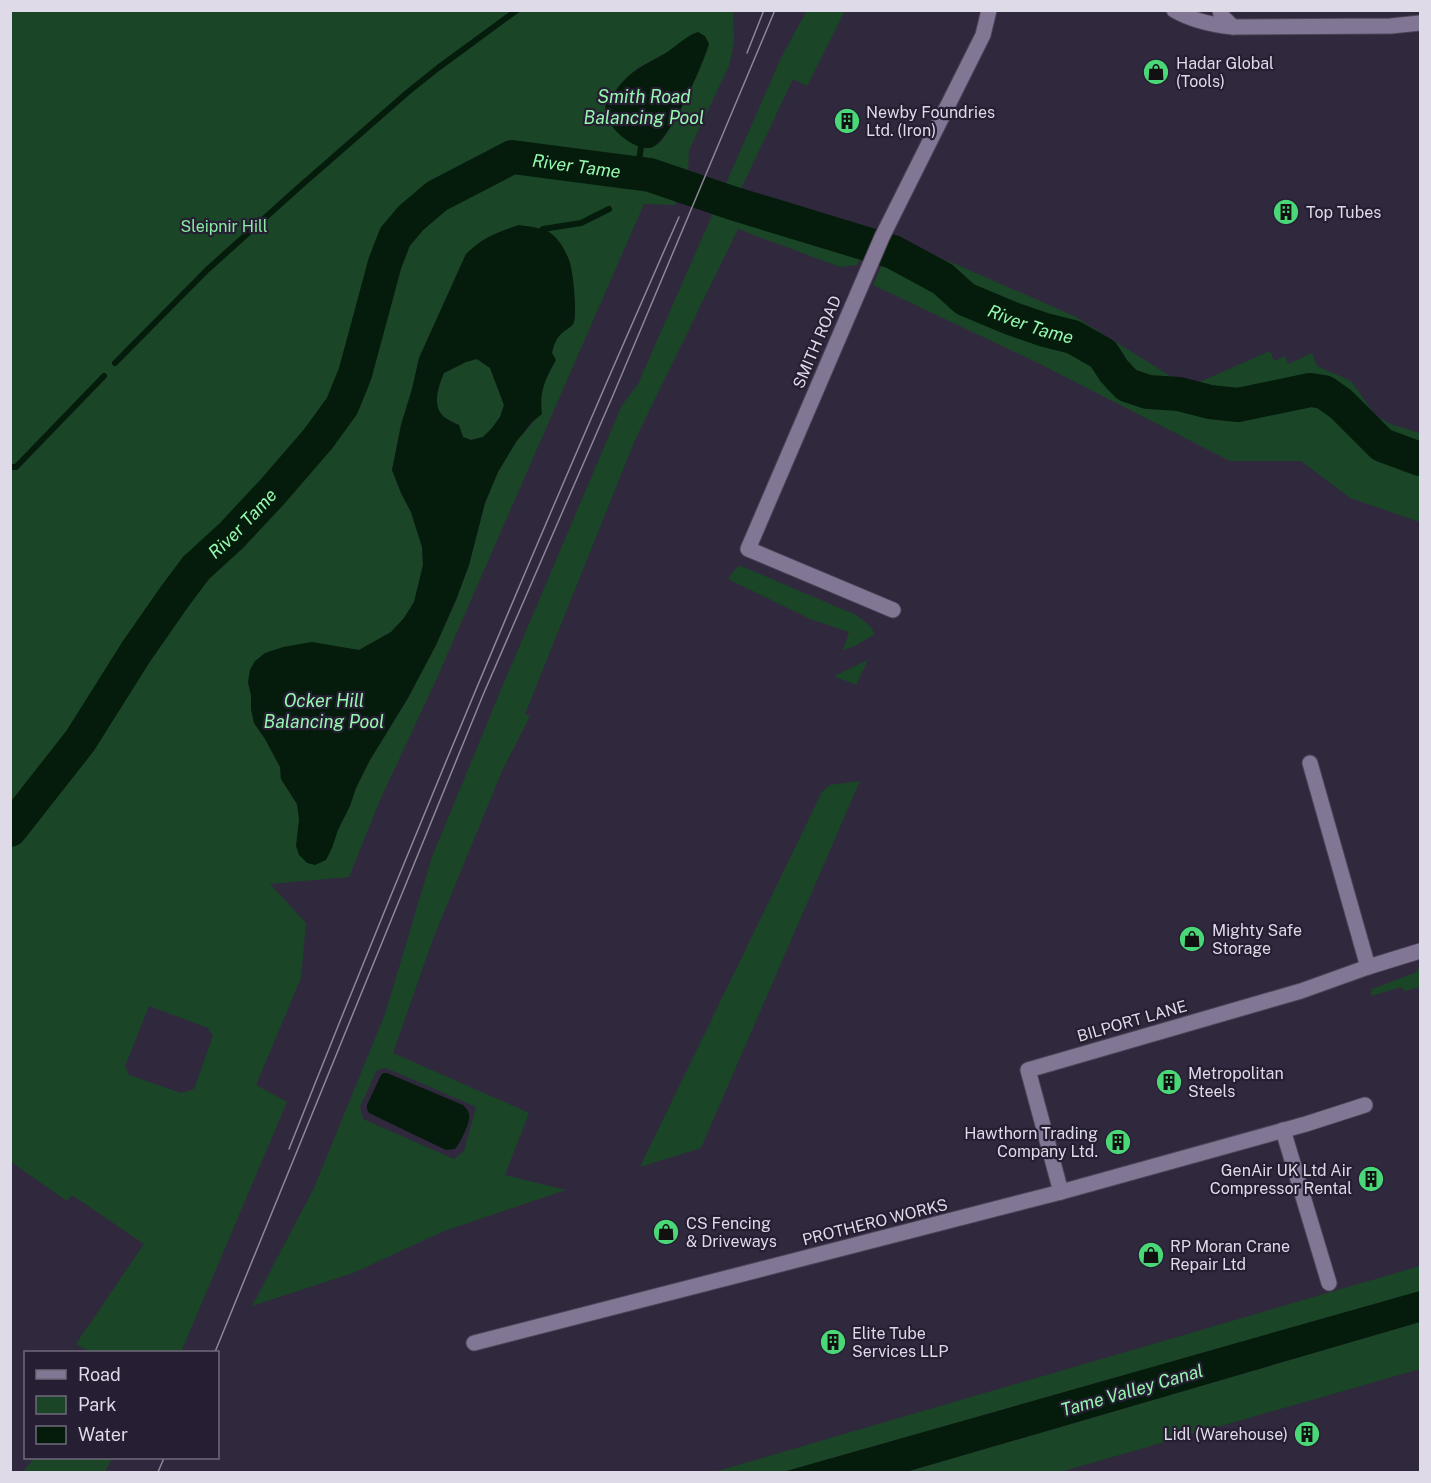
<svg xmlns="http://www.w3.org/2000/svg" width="1431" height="1483" font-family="'Public Sans',sans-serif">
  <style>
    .green { fill: #1a4627; fill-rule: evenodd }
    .water { fill: #051c0c; fill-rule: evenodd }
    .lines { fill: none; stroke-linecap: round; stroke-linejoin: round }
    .stream { stroke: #051c0c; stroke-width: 6 }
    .river { stroke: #051c0c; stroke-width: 34 }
    .minor-casing { stroke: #4c4458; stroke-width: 17 }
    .minor { stroke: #827695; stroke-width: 15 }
    .tram { stroke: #8d8798; stroke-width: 1.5 }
    .labels { text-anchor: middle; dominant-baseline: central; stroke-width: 4.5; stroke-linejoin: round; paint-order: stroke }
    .poi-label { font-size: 16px; fill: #dfdae8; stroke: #261e32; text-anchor: start }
    .park-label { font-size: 16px; fill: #86eaa0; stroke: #261e32 }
    .street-label { font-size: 16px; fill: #dfdae8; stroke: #261e32 }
    .water-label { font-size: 18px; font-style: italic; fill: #95f8ae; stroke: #261e32 }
  </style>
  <rect width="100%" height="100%" fill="#30283d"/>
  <!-- green -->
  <g class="green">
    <path d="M807 10 845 11 807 86 793 79 738 195 837 227 845 221 873 234 857 265 840 267 738 229 635 440 525 714 530 716 502 771 433 939 393 1053 529 1113 505 1175 566 1190 444 1231 353 1273 252 1306 314 1188 385 1014 432 857 500 692 622 405 638 384 781 58ZM386 1068 476 1107 464 1151 454 1159 363 1119 360 1107 377 1070Z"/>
    <path d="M10 11H733L734 42 729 66 689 150 688 173 675 205 644 204 437 678 380 800 349 877 270 884 306 923 301 978 256 1085 287 1102 181 1352H90L76 1344 144 1244 72 1195 67 1201 11 1162ZM691 35 705 55 696 77 668 132 660 143 651 148 641 147 636 69 668 52ZM466 254 573 292 575 317 573 325 560 334 554 344 552 353 556 360 544 383 540 401 541 408 537 418 516 442 498 472 485 503 469 565 456 600 436 645 408 698 370 760 356 788 300 819 297 804 281 779 280 767 265 739 254 723 251 709V695L248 682 250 670 255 661 343 648 359 650 391 632 404 618 414 602 423 565 422 547 411 512 401 493 392 470 401 425 412 389 419 358ZM149 1006 208 1028 213 1036 194 1089 181 1093 129 1075 125 1066Z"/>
    <polygon points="892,241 953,263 1074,316 1188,387 1270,351 1274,361 1285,356 1288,364 1312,353 1317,366 1351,381 1375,415 1390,424 1420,433 1420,522 1350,498 1301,461 1230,461 1038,363 873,285"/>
    <path d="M477 359 490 368 504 405 500 417 492 428 483 437 471 440 463 438 459 425C454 422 445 419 442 415 432 404 439 385 444 373L466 362Z"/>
    <polygon points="741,566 856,615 870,626 875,634 855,646 843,650 849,632 810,619 728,579 736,568"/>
    <polygon points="868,660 856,685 834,676"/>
    <polygon points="860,781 701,1148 640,1167 822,792 830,785"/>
    <polygon points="1419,966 1420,966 1420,987 1404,991 1402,987 1371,996 1372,989 1417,972"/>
    <polygon points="1420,1266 1420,1291 783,1472 714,1472"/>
    <polygon points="1420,1322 1420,1369 1413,1371 1060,1472 906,1472"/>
    <polygon points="34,1458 112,1458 105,1472 23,1472"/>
  </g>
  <!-- water -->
  <g class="water">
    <path d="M698 32 705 36 709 44C703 64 671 139 653 147 636 154 599 123 606 104 608 101 612 96 614 93 630 70 640 68 664 54 675 48 685 36 698 32Z"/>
    <path d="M519 225C530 227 546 227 554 236 560 241 566 252 569 260 573 268 578 317 573 324 572 326 567 329 566 330 557 336 554 343 552 353L556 360C545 379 539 392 542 414L532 422 516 442 498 472 485 503 469 565 456 600 436 645 408 698 370 760 356 788 350 806 338 830 332 848 326 860 315 865 307 863 299 855 296 846 299 819 297 804 281 779 280 767 265 739 254 723 251 709V695L248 682 250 670 255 661 265 653 283 647 312 642 359 650 391 632 404 618 414 602 423 565 422 547 411 512 401 493 392 470 401 425 412 389 419 358 466 254C482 238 497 232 519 225ZM477 359 490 368 504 405 500 417 492 428 483 437 471 440 463 437 459 425C454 423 446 419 442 415 432 404 439 385 444 373L466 362Z"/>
    <path d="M383 1073H387L463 1105C466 1108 468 1110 469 1114 471 1122 460 1143 455 1149L446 1150 369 1113 367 1109V1105L381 1075Z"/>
    <polygon points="1420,1291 1420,1322 906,1472 783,1472"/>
  </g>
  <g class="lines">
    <!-- stream -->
    <g class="stream">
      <polyline points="637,173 641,147"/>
      <polyline points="617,183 618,170"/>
      <polyline points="732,203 734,194"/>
      <polyline points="543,229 581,223 609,209"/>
      <polyline points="115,363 207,270 297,189 408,92 438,68 517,10"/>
      <polyline points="10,467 16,467 104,376"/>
    </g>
    <!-- river -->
    <path class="river" id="s1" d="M10 830 80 741 136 652 175 596 196 568 232 535 273 491 318 439 342 406 355 374 385 263 395 237 411 218 437 196 512 157 650 175 732 203 893 252 943 279 965 299 1013 319 1045 330 1073 337 1103 354 1114 371 1127 385 1148 392 1179 394 1210 402 1238 405 1310 390 1324 392 1341 404 1382 445 1420 459"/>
    <!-- minor casing -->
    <g class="minor-casing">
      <g id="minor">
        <path d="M1174 10C1193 21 1212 25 1233 27"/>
        <polyline points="1220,10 1221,15 1233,27 1391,26 1420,23"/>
        <polyline points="893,610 748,549 882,237 983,35 989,10"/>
        <polyline points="1310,763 1368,967"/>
        <polyline points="1283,1130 1329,1283"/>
        <polyline points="1061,1192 1028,1070 1301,991 1368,967 1420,951"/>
        <polyline points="474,1343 1061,1192 1306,1124 1365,1105"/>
      </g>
    </g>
    <!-- minor -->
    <use href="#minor" class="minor"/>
    <!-- tram -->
    <g class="tram">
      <polyline points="747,53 764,10"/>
      <path d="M289 1149C413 836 543 525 679 217"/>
      <polyline points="215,1352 483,695 614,393 775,10"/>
      <polyline points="158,1472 164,1458"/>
    </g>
  </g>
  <!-- icons -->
  <defs>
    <g id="shop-disc" transform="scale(1.35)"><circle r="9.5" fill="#49d778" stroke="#261e32"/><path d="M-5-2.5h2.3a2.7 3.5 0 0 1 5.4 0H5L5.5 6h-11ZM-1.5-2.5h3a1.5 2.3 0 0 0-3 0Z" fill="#111"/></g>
    <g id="building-disc" transform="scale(1.35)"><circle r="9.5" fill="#49d778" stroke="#261e32"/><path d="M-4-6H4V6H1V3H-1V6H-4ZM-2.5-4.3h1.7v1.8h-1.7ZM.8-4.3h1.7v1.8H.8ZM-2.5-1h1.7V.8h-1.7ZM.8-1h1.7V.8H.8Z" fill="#111"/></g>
  </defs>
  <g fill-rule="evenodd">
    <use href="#shop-disc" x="1156" y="72"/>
    <use href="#building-disc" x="847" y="121"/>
    <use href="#building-disc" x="1286" y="212"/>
    <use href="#shop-disc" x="1192" y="939"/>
    <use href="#building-disc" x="1169" y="1082"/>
    <use href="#building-disc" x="1118" y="1142"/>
    <use href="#building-disc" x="1371" y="1179"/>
    <use href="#shop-disc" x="666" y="1232"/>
    <use href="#shop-disc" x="1151" y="1255"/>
    <use href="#building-disc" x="833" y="1342"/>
    <use href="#building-disc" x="1307" y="1434"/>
  </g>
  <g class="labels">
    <!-- poi labels -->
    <g class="poi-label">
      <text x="1176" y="63">Hadar Global<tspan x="1176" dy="18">(Tools)</tspan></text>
      <text x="866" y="112">Newby Foundries<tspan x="866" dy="18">Ltd. (Iron)</tspan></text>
      <text x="1306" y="212">Top Tubes</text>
      <text x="1212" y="930">Mighty Safe<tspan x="1212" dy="18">Storage</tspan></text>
      <text x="1188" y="1073">Metropolitan<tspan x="1188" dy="18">Steels</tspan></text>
      <text x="1098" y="1133" text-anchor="end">Hawthorn Trading<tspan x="1098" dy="18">Company Ltd.</tspan></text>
      <text x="1352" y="1170" text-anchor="end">GenAir UK Ltd Air<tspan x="1352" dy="18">Compressor Rental</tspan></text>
      <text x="686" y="1223">CS Fencing<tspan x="686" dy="18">&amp; Driveways</tspan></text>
      <text x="1170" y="1246">RP Moran Crane<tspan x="1170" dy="18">Repair Ltd</tspan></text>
      <text x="852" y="1333">Elite Tube<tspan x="852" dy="18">Services LLP</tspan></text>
      <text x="1288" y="1434" text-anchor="end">Lidl (Warehouse)</text>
    </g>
    <!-- park labels -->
    <g class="park-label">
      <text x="224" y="226">Sleipnir Hill</text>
    </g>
    <!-- street labels -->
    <g class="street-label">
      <text transform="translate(817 342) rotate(-67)">SMITH ROAD</text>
      <text transform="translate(1132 1021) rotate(-16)">BILPORT LANE</text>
      <text transform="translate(875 1222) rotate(-14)">PROTHERO WORKS</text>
    </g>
    <!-- water labels -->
    <g class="water-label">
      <text x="644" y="96">Smith Road<tspan x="644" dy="21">Balancing Pool</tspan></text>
      <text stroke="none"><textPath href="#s1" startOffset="926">River Tame</textPath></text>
      <text stroke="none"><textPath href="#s1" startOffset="1412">River Tame</textPath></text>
      <text stroke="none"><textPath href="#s1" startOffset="386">River Tame</textPath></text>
      <text x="324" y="700">Ocker Hill<tspan x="324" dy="21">Balancing Pool</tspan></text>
      <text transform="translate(1132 1390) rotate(-16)">Tame Valley Canal</text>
    </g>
  </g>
  <!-- border -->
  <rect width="1431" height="1483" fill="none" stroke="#dfdae8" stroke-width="24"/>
  <!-- legend -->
  <rect x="24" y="1351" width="195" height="108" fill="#261e32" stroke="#70697b" stroke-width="1.5"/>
  <rect x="36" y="1370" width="30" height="9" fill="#827695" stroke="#70697b" stroke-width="1.5"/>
  <text x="78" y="1381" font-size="18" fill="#dfdae8">Road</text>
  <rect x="36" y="1396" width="30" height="18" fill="#1a4627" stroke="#70697b" stroke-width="1.5"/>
  <text x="78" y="1411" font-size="18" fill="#dfdae8">Park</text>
  <rect x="36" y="1426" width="30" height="18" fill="#051c0c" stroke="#70697b" stroke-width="1.5"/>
  <text x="78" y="1441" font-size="18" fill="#dfdae8">Water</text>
</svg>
